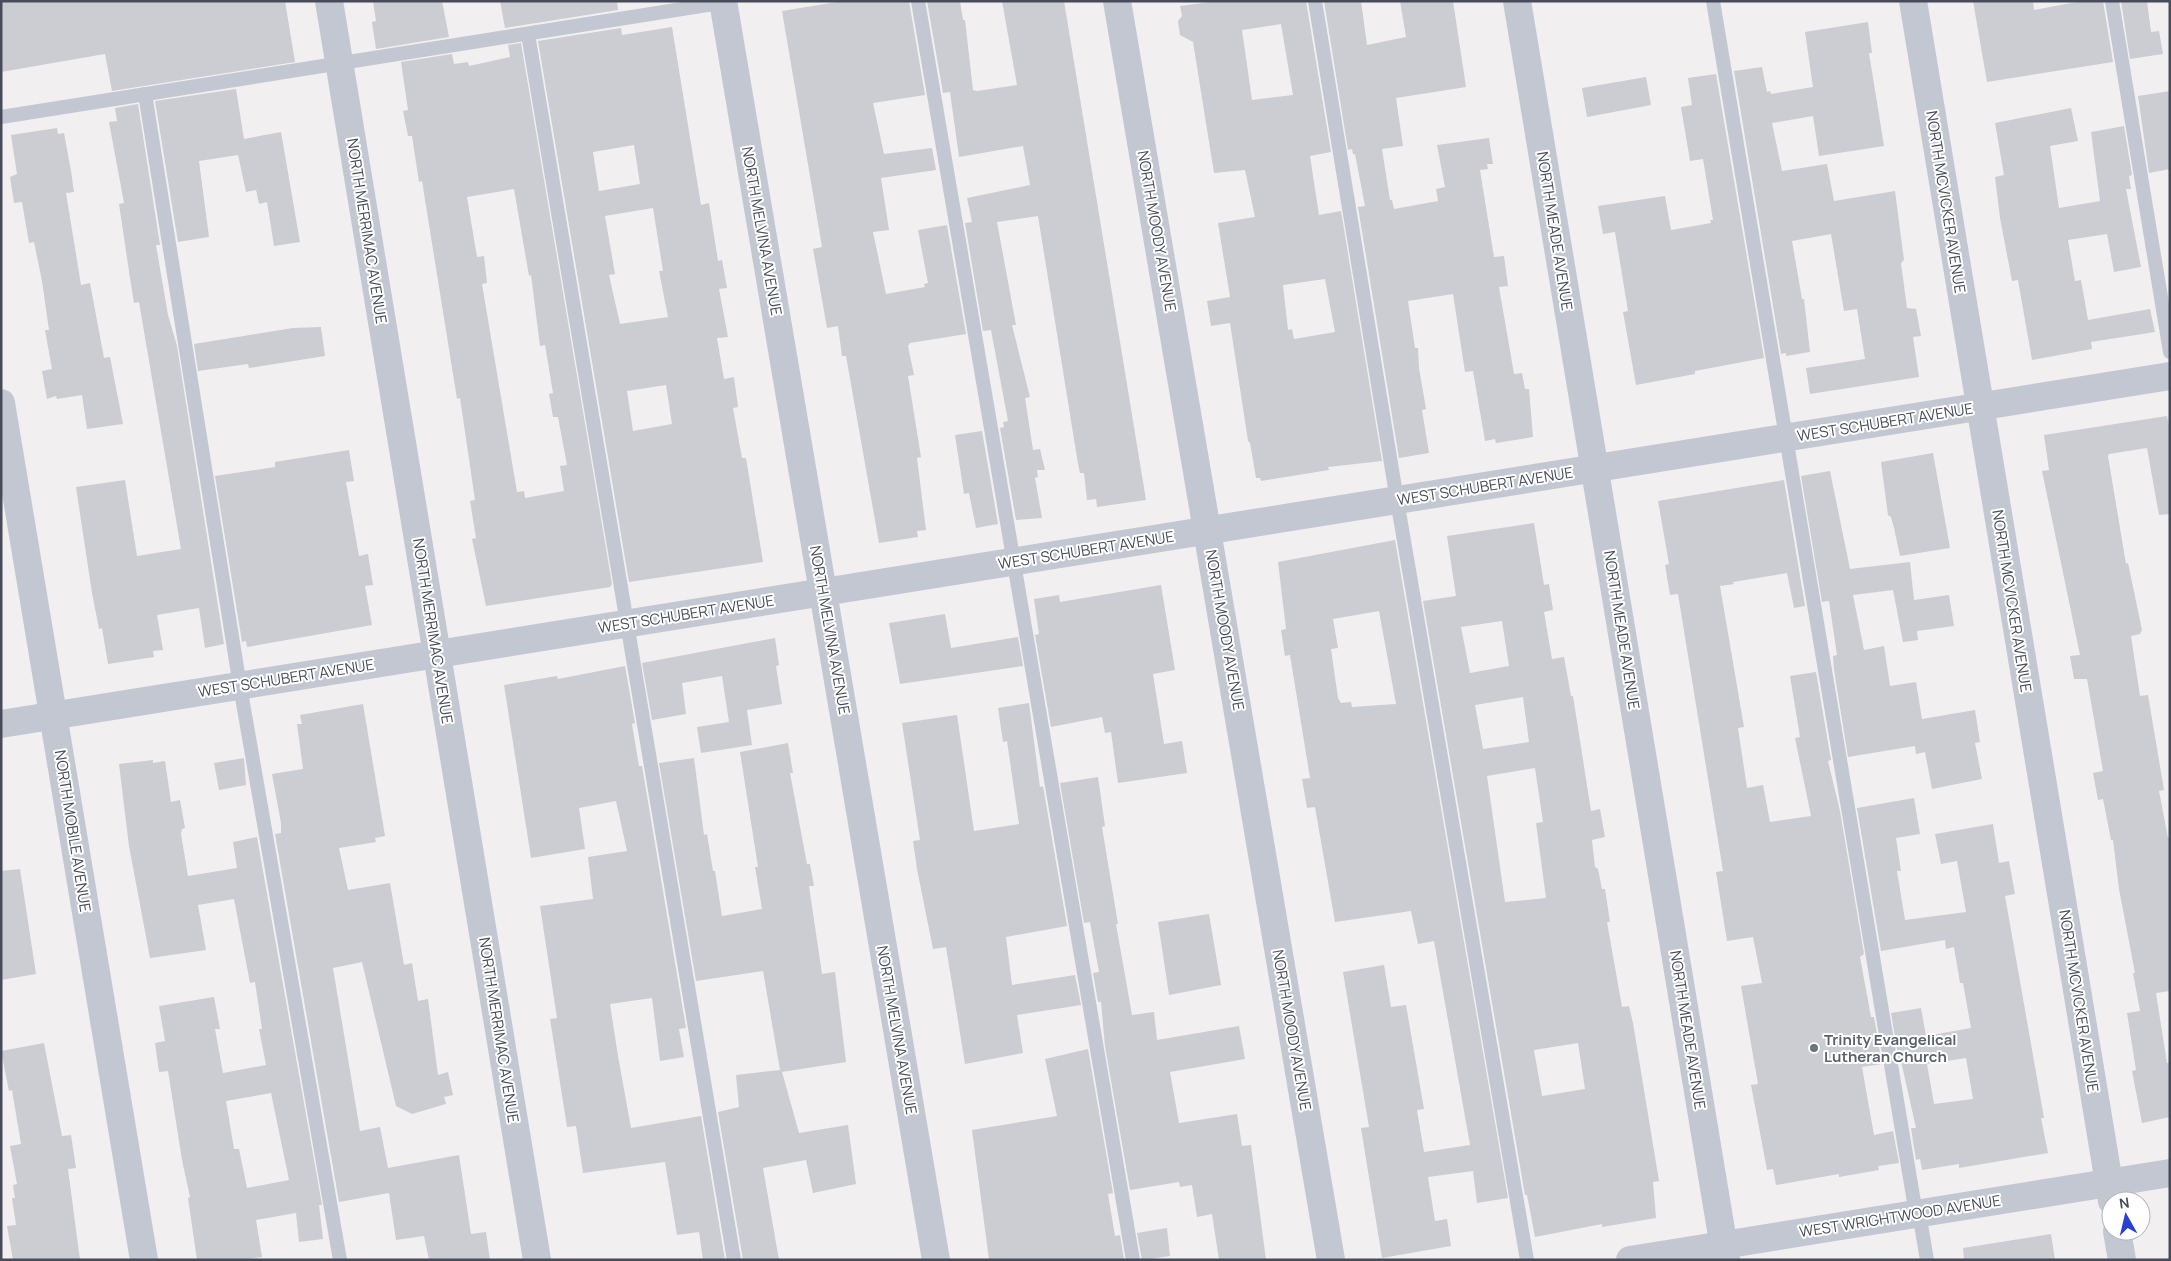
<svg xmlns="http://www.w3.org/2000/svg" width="2171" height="1261" font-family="Manrope,sans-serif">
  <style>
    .building { fill: #cccdd3; fill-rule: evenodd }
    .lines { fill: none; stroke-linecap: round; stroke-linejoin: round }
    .lane { stroke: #c3c7d2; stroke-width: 14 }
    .street { stroke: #c3c7d2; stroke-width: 28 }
    .worship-dot { fill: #6b7280; stroke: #fff; stroke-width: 2 }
    .labels { text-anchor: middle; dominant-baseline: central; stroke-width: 4; stroke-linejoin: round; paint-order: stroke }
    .street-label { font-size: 15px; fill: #484c5a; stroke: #fff }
    .worship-label { font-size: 15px; font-weight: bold; fill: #5b616d; stroke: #fff; text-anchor: start }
  </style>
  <rect width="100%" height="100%" fill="#f1efef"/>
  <!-- building -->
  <g class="building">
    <polygon points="1,1 285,1 295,62 112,91 105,54 1,72"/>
    <polygon points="373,1 442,1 449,37 376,49 372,22 376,21"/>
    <polygon points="500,1 617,1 618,10 505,28"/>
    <polygon points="843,1 909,1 925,95 873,103 884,154 932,148 936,170 881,178 889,230 873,232 886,294 925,287 924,284 928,283 918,230 947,225 966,334 910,343 908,346 914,375 908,376 921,457 917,458 926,530 917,531 918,537 879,543 846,356 842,356 838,326 827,328 817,271 813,249 822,247 782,11"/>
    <polygon points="927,1 960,1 963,20 965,20 973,90 977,91 1017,85 1002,1 1064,1 1146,500 1097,507 1096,499 1087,500 1084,473 1080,473 1078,464 1038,216 997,222 1016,325 1012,325 1030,397 1025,398 1033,450 1040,449 1045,470 1037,470 1038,477 1035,478 1042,518 1016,520 1000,428 1004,427 1003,422 1008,421 991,330 983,331 965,223 972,222 967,198 1030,185 1023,146 959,157 950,92 943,93"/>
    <path d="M1218 1H1306L1331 152 1310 156 1319 215 1341 211 1382 461 1328 467 1329 470 1261 481 1260 478H1256L1250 443 1248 441 1230 323 1211 326 1207 301 1230 297 1218 223 1255 217 1245 170 1214 173 1193 42 1180 35 1178 21 1182 16 1180 6ZM1281 24 1293 95 1252 100 1242 30ZM1325 279 1335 332 1294 339 1292 329 1288 330 1283 285Z"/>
    <polygon points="1324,1 1361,1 1367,45 1406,37 1400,1 1453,1 1466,87 1396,98 1403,146 1382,149 1390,200 1392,200 1394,209 1438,201 1436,189 1445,187 1437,145 1489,138 1493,164 1487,164 1488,169 1480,170 1494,257 1504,256 1508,286 1499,287 1514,374 1522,373 1525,389 1529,389 1533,437 1496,443 1495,439 1485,441 1473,371 1465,372 1453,294 1408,301 1415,348 1418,348 1419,368 1426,409 1422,410 1429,453 1399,458 1358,207 1365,206 1355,154 1353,154 1352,149 1348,150"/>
    <polygon points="1973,1 2033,1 2034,10 2082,1 2103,1 2113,62 1987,82"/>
    <polygon points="2121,1 2147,1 2151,32 2159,31 2163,54 2130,59"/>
    <polygon points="1868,22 1872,53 1869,53 1884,146 1819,156 1813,116 1772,123 1782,171 1827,164 1834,201 1895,191 1904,260 1901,263 1907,308 1916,309 1921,336 1913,337 1919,377 1810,394 1806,368 1865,359 1857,309 1844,311 1831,234 1792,241 1802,299 1804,299 1810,352 1786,356 1786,353 1781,354 1734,71 1762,67 1767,92 1770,91 1771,94 1813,87 1805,32"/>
    <path d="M672 27 701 205 709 203 718 261 722 260 727 288 719 289 728 337 717 338 724 379 734 377 738 407 733 408 742 458H746L763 562 629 582 538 41 621 28 622 35ZM634 145 640 184 599 191 593 152ZM653 208 663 271H659L668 317 620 324 609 275 615 274 605 216ZM666 385 672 424 633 431 627 391Z"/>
    <path d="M521 43 612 584 610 587 486 606 472 539 476 538 470 501 475 500 460 398 457 399 422 181 419 182 412 136H408L403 111 408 110 401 62 452 54 454 64 468 62 469 66 510 57 508 45ZM514 189 529 276 531 275 540 346 545 345 553 393 549 394 553 417H558L567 465 560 466 564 491 525 498 524 491 517 492 482 284 487 283 484 256 477 257 467 197Z"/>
    <polygon points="1716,74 1764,358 1695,371 1695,374 1636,385 1623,312 1628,311 1615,232 1603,234 1598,206 1665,196 1671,230 1711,223 1710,220 1713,220 1703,159 1690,161 1681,107 1692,105 1688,78"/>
    <polygon points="1646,77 1651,105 1587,117 1582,88"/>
    <polygon points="236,89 244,139 281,132 300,242 274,246 267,202 259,204 256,190 246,192 238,155 199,161 209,237 178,242 155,101"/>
    <polygon points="2170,91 2170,169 2149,173 2138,96"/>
    <polygon points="138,104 160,245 156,245 168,315 177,346 224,644 205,648 199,608 157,615 163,650 153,651 154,657 108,664 102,628 99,629 92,593 76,487 125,480 137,556 181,549 139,302 134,303 130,278 119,204 124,203 109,122 117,121 115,108"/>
    <polygon points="2071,108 2078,141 2050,146 2059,208 2100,201 2091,132 2124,126 2132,175 2129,176 2131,189 2126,189 2141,267 2114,272 2107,234 2068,240 2075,281 2081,280 2088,320 2150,309 2155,332 2091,342 2092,349 2032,360 2018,280 2012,281 2000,218 1995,177 2004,175 1995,123"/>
    <polygon points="57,128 58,134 64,133 71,171 74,192 66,193 81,285 90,283 104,358 110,357 123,424 87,429 82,395 57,399 56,396 47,399 42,371 52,369 45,330 49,330 42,281 34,242 29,243 22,202 14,203 10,177 17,174 11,135"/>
    <polygon points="321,327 325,356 249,368 248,364 198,371 194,344 293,328"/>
    <polygon points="2167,416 2170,431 2170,514 2159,515 2147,448 2109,454 2108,456 2126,564 2128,563 2142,630 2140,634 2131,636 2140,696 2148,695 2164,790 2159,791 2168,838 2170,838 2170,991 2156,993 2167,1063 2170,1063 2170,1117 2142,1123 2132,1071 2136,1070 2127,1013 2140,1011 2133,973 2135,973 2119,889 2113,840 2111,840 2103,799 2098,800 2093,773 2103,771 2087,679 2074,679 2070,656 2080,655 2042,471 2049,470 2044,435"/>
    <polygon points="982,431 998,524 976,528 969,493 964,494 955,435"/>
    <polygon points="349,450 354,481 346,482 359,556 368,554 373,585 365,586 372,625 247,647 246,641 242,642 215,476 275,467 275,462"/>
    <polygon points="1933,453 1950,548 1900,556 1894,528 1891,517 1888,515 1881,462"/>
    <polygon points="1830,471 1850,569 1910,562 1914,600 1949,595 1954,626 1917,631 1918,640 1903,642 1893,590 1853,595 1864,650 1884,646 1890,686 1916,682 1922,719 1975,710 1980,742 1975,743 1982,779 1932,789 1925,752 1916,754 1915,746 1848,757 1834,670 1833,656 1837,655 1829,601 1822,602 1801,476"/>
    <polygon points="1784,480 1805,606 1794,608 1787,573 1733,582 1734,584 1720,586 1744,727 1738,728 1747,788 1763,785 1770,822 1811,816 1795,738 1800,737 1790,676 1816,672 1831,760 1828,761 1840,811 1864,954 1860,957 1871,1017 1874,1017 1882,1064 1862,1067 1874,1135 1893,1131 1899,1163 1878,1166 1879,1170 1839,1177 1839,1174 1776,1185 1773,1169 1767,1170 1751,1085 1758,1084 1741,986 1762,983 1753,937 1727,941 1716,872 1723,871 1678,594 1670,595 1665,565 1669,564 1658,501"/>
    <path d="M1534 523 1544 585 1549 584 1553 610 1544 612 1552 659 1564 657 1571 696H1573L1591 811 1600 809 1605 837 1592 840 1595 867 1598 869 1602 889H1605L1610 922H1607L1622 1007 1629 1006 1633 1023 1659 1181 1653 1182 1656 1218 1602 1227V1224L1535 1237 1527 1195H1525L1423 601 1456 596 1447 536ZM1502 621 1509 666 1470 673 1461 627ZM1523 697 1529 742 1483 749 1475 705ZM1535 768 1543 822 1536 823 1546 898 1505 902 1487 776ZM1578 1043 1585 1089 1542 1096 1534 1050Z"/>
    <path d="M1395 540 1508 1198 1477 1203 1473 1171 1428 1177 1435 1221 1447 1219 1451 1246 1382 1258 1361 1128 1369 1127 1343 972 1384 965 1391 1007 1406 1005 1424 1109 1417 1110 1424 1152 1470 1145 1434 941 1418 944 1411 911 1335 922 1315 807 1307 808 1302 779 1310 778 1290 655 1285 656 1281 630 1286 629 1278 562ZM1379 611 1396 704 1352 707 1351 702 1341 703 1338 698 1331 649 1338 648 1333 619Z"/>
    <polygon points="1161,585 1175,670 1153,674 1164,744 1182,741 1187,773 1118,783 1111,732 1105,733 1102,717 1051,727 1035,635 1039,634 1034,599 1059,595 1060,602"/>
    <polygon points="945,614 951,648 1018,637 1023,666 900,684 889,623"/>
    <polygon points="775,638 779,665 776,666 782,704 747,710 752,745 701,753 697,727 729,722 722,676 682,683 686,714 652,720 642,663"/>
    <polygon points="625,666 635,723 632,724 639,766 642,766 686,1028 679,1029 684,1057 660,1061 652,998 610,1004 618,1056 631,1128 701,1116 725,1260 703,1260 699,1232 677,1235 665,1162 583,1173 576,1126 567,1127 550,1019 557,1018 540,906 593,899 588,857 627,851 616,801 579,808 585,849 531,858 504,685 557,676 558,679"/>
    <polygon points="1029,703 1040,787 1043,786 1067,926 1006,937 1012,985 1075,975 1081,1005 1017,1015 1023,1053 965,1064 946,947 933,949 917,869 913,841 920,840 902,723 957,715 974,831 1019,824 1007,741 1003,742 998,708"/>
    <polygon points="363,704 385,836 375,838 376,842 339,848 348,890 390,883 404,965 412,963 418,1001 428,999 438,1075 448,1072 453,1095 444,1097 446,1104 412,1114 396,1106 362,962 333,968 360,1131 380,1127 388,1168 459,1155 471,1234 486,1232 490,1260 429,1260 424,1236 396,1240 389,1193 339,1202 275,834 281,833 281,823 272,774 303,769 297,724 302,724 300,715"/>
    <polygon points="788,743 793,773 790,773 807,864 810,864 814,886 809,886 822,974 835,972 846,1062 782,1072 799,1133 848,1125 856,1184 813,1193 806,1160 763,1168 779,1260 743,1260 718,1112 739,1107 736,1075 780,1070 763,971 696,981 659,763 694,758 704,835 707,834 713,871 715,871 722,916 762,909 755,867 758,867 740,752"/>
    <polygon points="244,758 246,785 219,790 214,763"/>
    <path d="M153 760V763L165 761 171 802 180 800 185 828 182 829 181 834 188 876 237 868 233 842 257 837 322 1205H319L323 1239 299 1242 296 1213 256 1220 262 1257 240 1260H197L188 1198 190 1197 182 1160 168 1071 159 1072 155 1043 165 1041 159 1006 214 997 220 1029H215L223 1073 266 1065 259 1029H262L255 982 250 983 234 899 198 905 206 950 150 958 129 846 119 764ZM271 1093 289 1180 247 1188 239 1149H234L226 1101Z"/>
    <polygon points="1098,777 1105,826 1102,827 1118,924 1116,924 1132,1015 1154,1012 1157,1040 1239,1026 1245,1059 1170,1072 1179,1123 1237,1114 1242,1146 1251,1145 1266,1260 1219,1260 1212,1214 1197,1217 1192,1185 1180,1187 1179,1182 1130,1190 1105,1046 1101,1002 1098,1002 1093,973 1099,972 1090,922 1084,923 1060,783"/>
    <path d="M1914 798 1920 834 1896 838 1901 871H1897L1905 920 1966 912 1957 861 1941 864 1935 834 1993 824 1999 863 2009 861 2015 894 2005 896 2044 1118H2041L2048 1153 1959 1168V1164L1922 1170 1920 1159 1916 1160 1911 1128H1916L1901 1061H1899L1891 1013 1921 1008 1926 1036 1971 1028 1963 983H1960L1954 947 1946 949 1945 940 1881 951 1857 808ZM1966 1058 1973 1099 1934 1104 1927 1064Z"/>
    <polygon points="20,869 36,974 1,980 1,871"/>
    <polygon points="1209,914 1221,985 1169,995 1158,922"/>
    <polygon points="44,1043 62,1136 71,1135 76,1168 68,1169 80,1260 13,1260 7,1226 16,1225 12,1198 15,1198 13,1185 17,1184 10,1146 21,1144 12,1090 9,1091 1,1051"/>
    <polygon points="1088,1049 1113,1193 1108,1194 1115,1236 1120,1235 1124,1260 989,1260 972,1130 1057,1116 1045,1059"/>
    <polygon points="1167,1228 1170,1256 1142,1260 1137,1233"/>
    <polygon points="2051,1234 2055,1260 1964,1260 1963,1248"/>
  </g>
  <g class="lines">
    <!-- lane -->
    <g class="lane">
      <polyline points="918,1 1133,1260"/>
      <polyline points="1315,1 1397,500 1527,1260"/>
      <polyline points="1713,1 1916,1214"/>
      <polyline points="2112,1 2170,352"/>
      <polyline points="528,34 734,1260"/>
      <polyline points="145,94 240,686 340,1260"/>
      <polyline points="1,117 726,2"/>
      <polyline points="1919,1213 1927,1260"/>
    </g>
    <!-- street -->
    <g class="street">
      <polyline points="329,1 537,1260"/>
      <polyline points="723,1 936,1260"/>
      <polyline points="1117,1 1331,1260"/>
      <polyline points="1517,1 1726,1260"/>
      <polyline points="1913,1 2112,1201"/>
      <polyline points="1,403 144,1260"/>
      <polyline points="1,724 2170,376"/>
      <polyline points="2117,1231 2122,1260"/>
      <polyline points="1630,1260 2170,1173"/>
    </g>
  </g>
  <!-- markers -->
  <circle class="worship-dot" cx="1814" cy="1048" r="5"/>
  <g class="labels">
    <!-- street labels -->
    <g class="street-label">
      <text transform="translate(1946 202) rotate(81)">NORTH MCVICKER AVENUE</text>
      <text transform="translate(367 231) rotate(81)">NORTH MERRIMAC AVENUE</text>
      <text transform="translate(762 231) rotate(80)">NORTH MELVINA AVENUE</text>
      <text transform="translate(1157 231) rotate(80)">NORTH MOODY AVENUE</text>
      <text transform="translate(1555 231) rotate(81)">NORTH MEADE AVENUE</text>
      <text transform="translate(1885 422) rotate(-9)">WEST SCHUBERT AVENUE</text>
      <text transform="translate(1485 486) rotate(-9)">WEST SCHUBERT AVENUE</text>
      <text transform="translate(1086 550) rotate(-9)">WEST SCHUBERT AVENUE</text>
      <text transform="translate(2012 601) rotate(81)">NORTH MCVICKER AVENUE</text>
      <text transform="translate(686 614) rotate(-9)">WEST SCHUBERT AVENUE</text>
      <text transform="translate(830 630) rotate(80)">NORTH MELVINA AVENUE</text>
      <text transform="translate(1225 630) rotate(80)">NORTH MOODY AVENUE</text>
      <text transform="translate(1622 630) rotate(81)">NORTH MEADE AVENUE</text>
      <text transform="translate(433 631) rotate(81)">NORTH MERRIMAC AVENUE</text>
      <text transform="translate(286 678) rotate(-9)">WEST SCHUBERT AVENUE</text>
      <text transform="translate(73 831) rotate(81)">NORTH MOBILE AVENUE</text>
      <text transform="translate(2079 1001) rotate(81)">NORTH MCVICKER AVENUE</text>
      <text transform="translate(499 1030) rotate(81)">NORTH MERRIMAC AVENUE</text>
      <text transform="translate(897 1030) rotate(80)">NORTH MELVINA AVENUE</text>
      <text transform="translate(1292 1030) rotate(80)">NORTH MOODY AVENUE</text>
      <text transform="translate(1688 1030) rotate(81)">NORTH MEADE AVENUE</text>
      <text transform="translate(1900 1216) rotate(-9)">WEST WRIGHTWOOD AVENUE</text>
    </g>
    <!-- worship labels -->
    <g class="worship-label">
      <text x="1824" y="1039">Trinity Evangelical<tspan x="1824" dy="17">Lutheran Church</tspan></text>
    </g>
  </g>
  <!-- border -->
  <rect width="2171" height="1261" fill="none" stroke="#484c5a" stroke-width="5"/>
  <!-- north arrow -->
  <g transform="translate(2126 1216) rotate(352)"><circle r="24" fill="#ffffff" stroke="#b6b7bd"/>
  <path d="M0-4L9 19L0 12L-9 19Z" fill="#2a41cf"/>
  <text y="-8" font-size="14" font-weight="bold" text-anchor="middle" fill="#484c5a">N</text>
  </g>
</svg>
